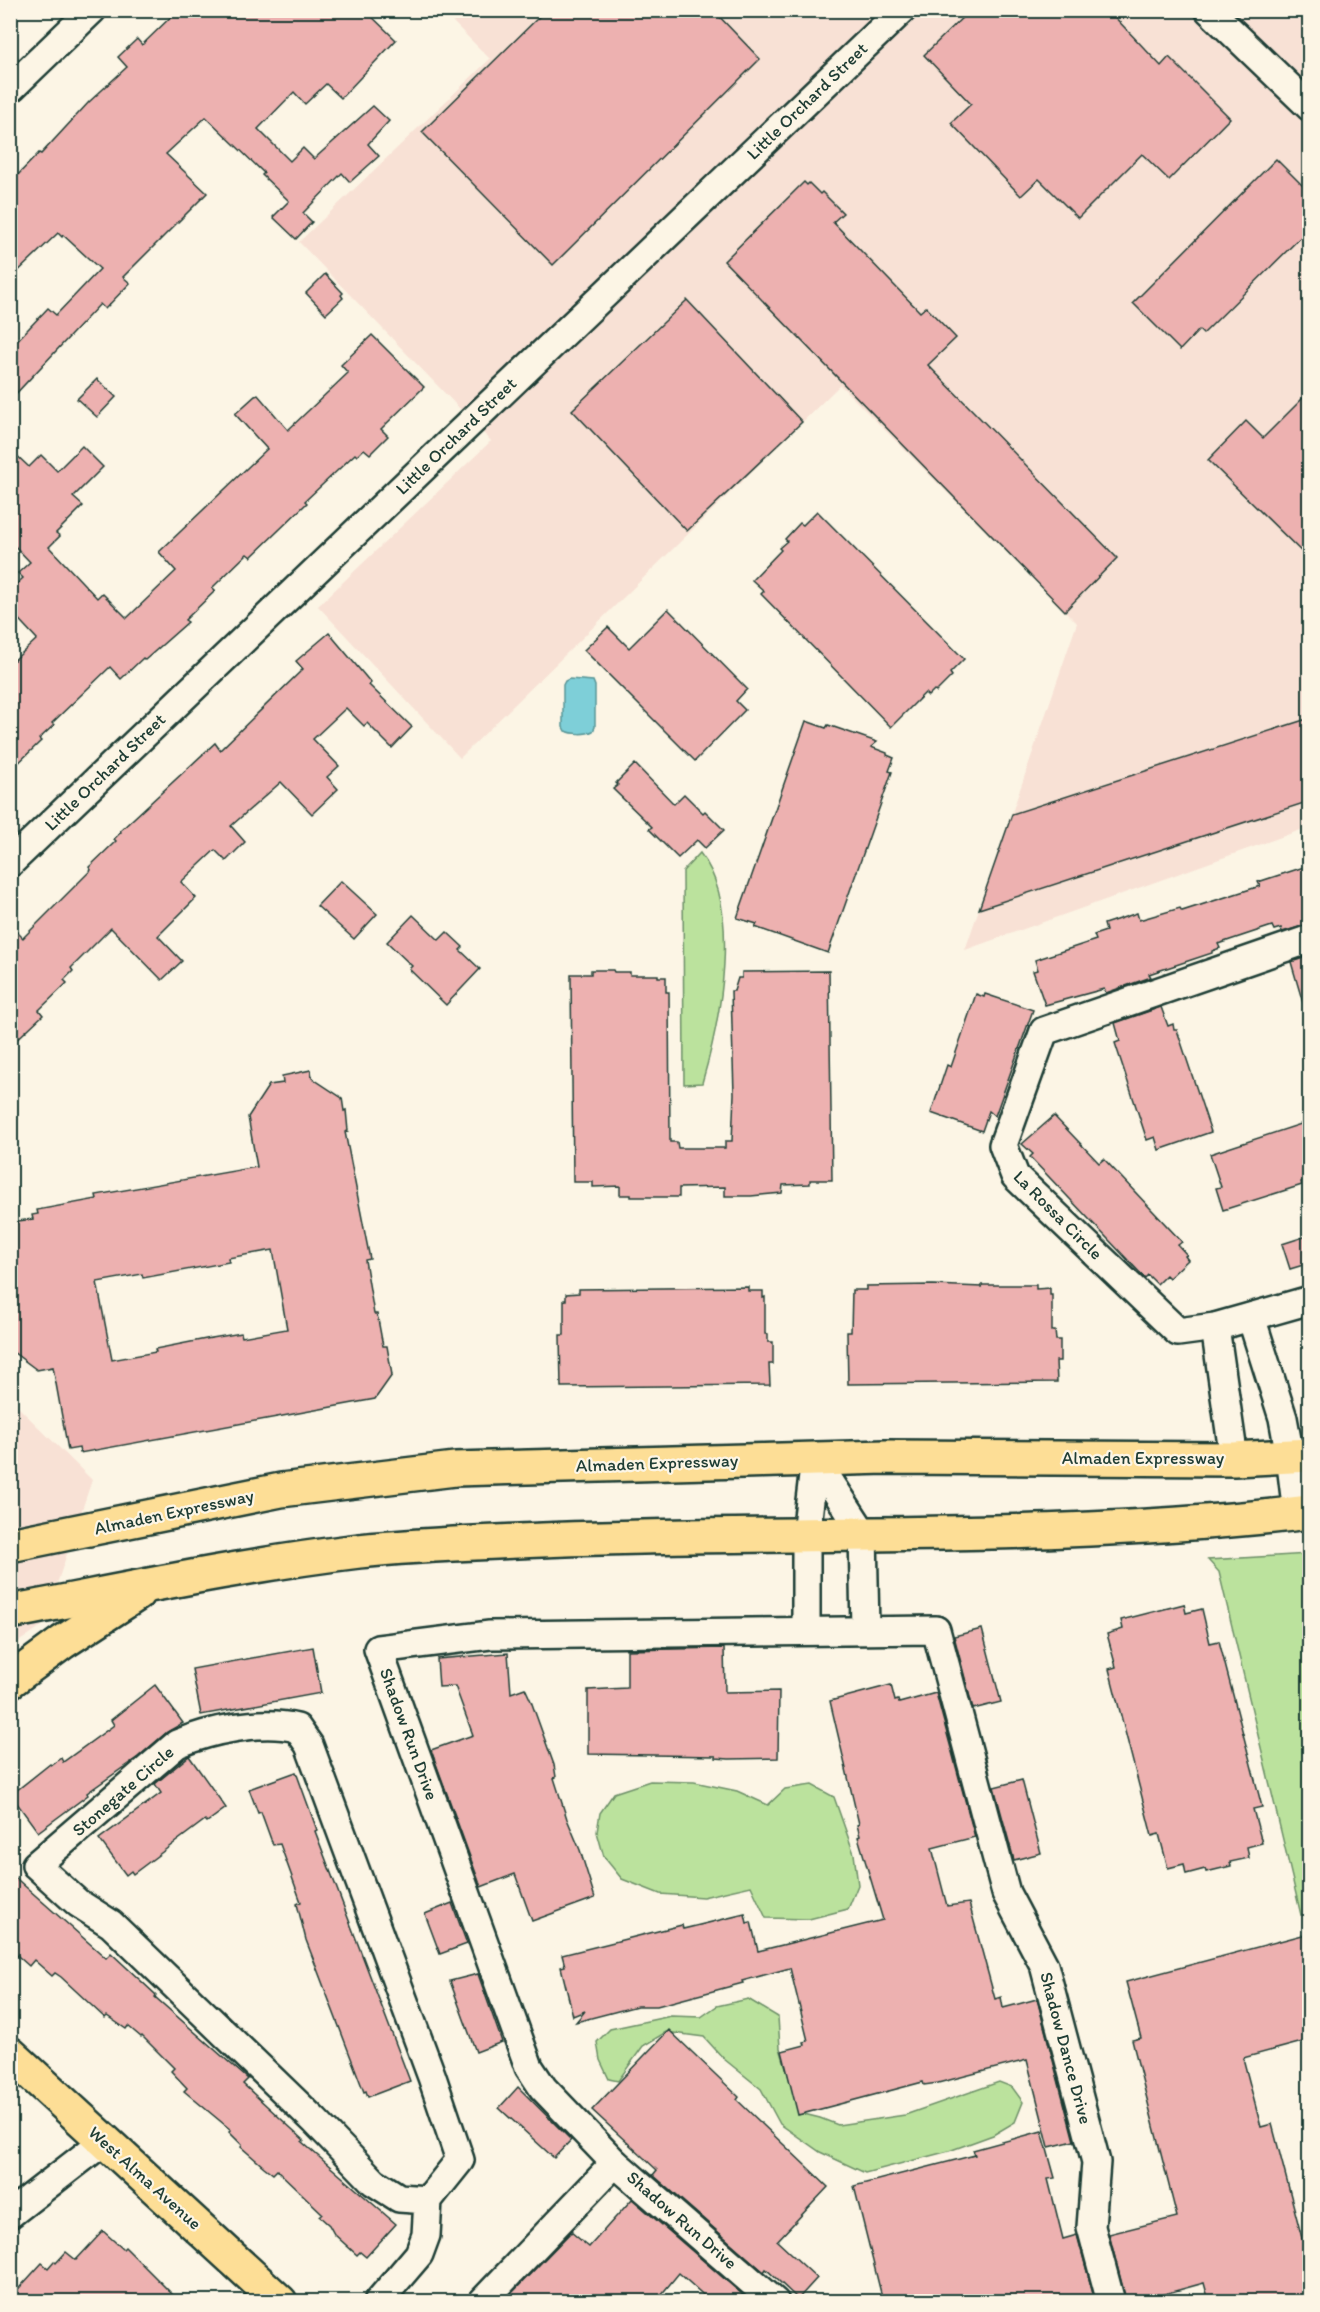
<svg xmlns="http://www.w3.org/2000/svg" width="1320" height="2312" font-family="Itim,sans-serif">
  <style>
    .built { fill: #f8e1d5 }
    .green { fill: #bbe29d; stroke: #6d9068; stroke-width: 1.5 }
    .water { fill: #7ecfd8; stroke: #589596; stroke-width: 1.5 }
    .building { fill: #edb1b0; stroke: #1f3d34; stroke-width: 1.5; fill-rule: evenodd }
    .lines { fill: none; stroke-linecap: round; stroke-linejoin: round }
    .street-casing { stroke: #1f3d34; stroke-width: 32 }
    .primary-casing { stroke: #1f3d34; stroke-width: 38 }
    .street { stroke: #fcf5e5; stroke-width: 27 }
    .primary { stroke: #fdde96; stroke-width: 33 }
    .labels { text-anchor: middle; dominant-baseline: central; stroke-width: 4.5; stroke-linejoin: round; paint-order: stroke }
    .street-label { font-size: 18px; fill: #1f3d34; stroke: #fcf5e5 }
  </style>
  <rect width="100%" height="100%" fill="#fcf5e5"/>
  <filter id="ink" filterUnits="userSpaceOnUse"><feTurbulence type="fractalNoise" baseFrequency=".0167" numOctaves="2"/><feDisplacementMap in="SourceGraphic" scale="12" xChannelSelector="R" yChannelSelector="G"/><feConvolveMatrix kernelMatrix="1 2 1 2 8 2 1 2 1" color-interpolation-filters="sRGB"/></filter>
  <g filter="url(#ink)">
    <!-- built -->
    <g class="built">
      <polygon points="442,11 1309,11 1309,827 965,950 1077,623 840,385 460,758 318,606 491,441 299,242 490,59"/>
      <polygon points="10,1399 92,1480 43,1625 11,1647"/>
    </g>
    <!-- green -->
    <g class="green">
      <path d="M700 853C743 907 720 1022 702 1083L684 1084 683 871Z"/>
      <polygon points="1309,1554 1310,1912 1301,1915 1219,1572 1208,1560"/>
      <polygon points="650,1781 694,1782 737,1791 768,1805 785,1789 812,1785 834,1797 854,1854 858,1885 848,1909 809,1919 766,1918 751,1886 703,1897 660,1894 622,1879 604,1857 597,1832 600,1813 614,1793"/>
      <polygon points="748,1999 778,2017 780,2048 800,2113 820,2118 838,2125 905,2115 999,2082 1012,2087 1023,2102 1015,2122 993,2135 949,2151 865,2173 820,2152 780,2124 761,2089 724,2059 704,2037 666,2032 643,2046 618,2081 609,2079 600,2060 597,2042 610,2029 671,2016 701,2017 717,2006"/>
    </g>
    <!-- water -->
    <path class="water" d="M569 679 593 681 595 686V727L593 731C585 735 573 734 565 731L563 727V685L565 681Z"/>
    <!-- building -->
    <g class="building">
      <polygon points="178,10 365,10 396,40 341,98 326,84 305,104 294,92 258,129 290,161 303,148 314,159 373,106 389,121 368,144 379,156 350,182 342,173 303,213 312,222 296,239 273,217 289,201 262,175 264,173 206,117 166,154 207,193 123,277 130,283 105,309 100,304 10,400 10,348 48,308 56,315 100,269 63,235 62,237 58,233 10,279 10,194 17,186 12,181 39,153 41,154 89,102 127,67 118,57 137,39 142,45"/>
      <polygon points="546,10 713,10 760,59 553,265 422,132"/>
      <polygon points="970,10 1108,10 1161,66 1169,57 1230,118 1169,180 1142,154 1078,218 1039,179 1021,196 951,123 971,104 924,55"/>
      <polygon points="1276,159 1310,193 1310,228 1203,334 1199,330 1180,350 1133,303"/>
      <polygon points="804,182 807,185 809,183 820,194 822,192 843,213 833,222 920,312 926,307 956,338 928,365 1117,558 1065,611 724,261"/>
      <polygon points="325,274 343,293 341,295 343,298 326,314 306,293"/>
      <polygon points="687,300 802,422 687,531 572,410"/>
      <polygon points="372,335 424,387 381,429 388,436 370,454 364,449 357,456 355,454 305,501 307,503 251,557 247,554 212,588 215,591 185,620 188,622 145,660 143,658 121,679 110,667 52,723 54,725 39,739 41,741 10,771 10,664 37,639 10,610 10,590 23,578 18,573 30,562 10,541 10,449 29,467 41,455 57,471 82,446 103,467 73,497 83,506 56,533 60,536 49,547 97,598 102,593 127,618 176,571 159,552 267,449 235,414 255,396 258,395 288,430 348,373 341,365"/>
      <polygon points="97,379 116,397 97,417 77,399"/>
      <polygon points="1310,391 1310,560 1208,460 1246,421 1263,438"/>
      <polygon points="817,511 964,659 950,673 952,676 936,692 934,690 928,696 925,693 891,727 761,594 764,591 752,580 781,550 779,548 787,541 785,539 800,523 803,525"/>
      <polygon points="668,609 747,689 736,701 745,710 695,761 584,650 608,627 629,648"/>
      <polygon points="329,633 371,683 369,685 412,727 392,748 367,723 364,726 346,708 313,739 339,766 327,777 338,789 312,814 281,782 231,826 245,842 226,861 215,850 181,882 196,898 158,936 182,961 162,980 111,928 71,968 73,971 64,980 67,983 39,1010 43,1015 10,1046 10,925 23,938 91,870 89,867 116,841 114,839 121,832 120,831 215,743 220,750 303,669 296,661"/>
      <polygon points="1310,718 1310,801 979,909 1012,814"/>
      <polygon points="806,721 826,728 828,725 877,742 871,747 887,753 887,755 894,758 889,771 892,772 828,953 755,927 757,924 737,918"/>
      <polygon points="635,764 674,804 684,794 703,813 705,811 724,830 705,848 697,840 678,858 649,829 652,827 613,789 618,785 616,783"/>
      <polygon points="1310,865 1310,924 1282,932 1281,928 1274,930 1272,926 1218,944 1220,948 1212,951 1212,953 1149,974 1151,977 1106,993 1104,989 1045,1005 1033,971 1038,970 1035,960 1096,940 1094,935 1106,931 1104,924 1137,913 1139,920 1180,908 1182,911 1260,886 1258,882"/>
      <polygon points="341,881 377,914 354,939 317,906"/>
      <polygon points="413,915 439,940 447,932 463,947 460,950 480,969 446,1005 409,969 412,966 387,942"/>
      <polygon points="1310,956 1310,1002 1303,1003 1291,962"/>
      <polygon points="591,970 613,970 614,972 630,972 630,975 658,975 658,977 666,977 666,992 669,992 670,1142 677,1142 678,1148 725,1148 725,1141 732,1141 734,1094 731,991 734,991 738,978 742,978 742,972 829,971 832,1180 810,1180 810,1184 783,1185 782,1193 751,1196 725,1196 725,1187 679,1188 679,1197 631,1197 631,1195 620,1195 620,1186 593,1187 593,1182 573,1182 571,974 591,974"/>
      <polygon points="976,994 984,997 985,994 1033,1010 995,1116 989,1111 982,1131 931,1113 947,1065 951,1067"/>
      <polygon points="1161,1007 1168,1026 1173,1024 1174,1030 1177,1030 1211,1132 1159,1150 1155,1137 1147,1140 1115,1043 1120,1041 1115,1023"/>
      <path d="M311 1070 312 1078 342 1098 344 1111 346 1110 348 1131 345 1132 370 1259 365 1260 374 1314H377L383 1346H387L392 1375 375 1399 80 1453 79 1448 68 1450 53 1367 37 1370 13 1352 10 1341V1235L18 1221 33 1219 32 1215 38 1214 37 1210 97 1199 96 1195 257 1167 248 1117 269 1085 283 1083 282 1076ZM273 1250 287 1329 242 1337 241 1333 206 1339 155 1349 156 1352 112 1360 97 1282 142 1274 143 1278 229 1262 228 1258Z"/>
      <polygon points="1054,1116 1099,1163 1104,1159 1182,1242 1178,1245 1187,1255 1185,1256 1188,1260 1169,1278 1166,1275 1157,1284 1148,1275 1145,1278 1030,1157 1033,1154 1022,1144"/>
      <polygon points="1310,1121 1310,1179 1301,1182 1302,1185 1223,1210 1216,1188 1221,1187 1210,1154"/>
      <polygon points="1310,1235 1310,1263 1290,1269 1282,1244"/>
      <polygon points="933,1285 982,1287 982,1285 1036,1285 1036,1289 1050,1288 1050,1295 1052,1295 1052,1331 1055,1331 1056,1340 1060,1340 1060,1361 1056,1361 1057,1382 848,1384 847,1332 851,1332 852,1290 866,1290 866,1286"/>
      <polygon points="748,1287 748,1291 763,1291 763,1298 765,1297 765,1334 768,1334 768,1342 773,1342 773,1364 769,1364 770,1385 561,1387 560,1335 564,1335 564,1300 566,1300 566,1294 579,1293 579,1289"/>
      <polygon points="1184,1604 1186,1613 1202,1609 1210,1643 1219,1641 1262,1807 1253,1809 1262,1843 1247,1847 1249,1858 1230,1862 1231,1866 1206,1872 1205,1869 1186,1874 1184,1864 1168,1868 1159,1834 1152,1836 1109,1669 1116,1667 1107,1634 1123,1629 1121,1620"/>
      <polygon points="982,1629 1001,1702 973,1709 954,1636"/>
      <polygon points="313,1647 321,1693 201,1715 192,1669"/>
      <polygon points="724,1648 725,1692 779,1691 778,1758 729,1759 716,1758 716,1756 588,1754 588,1690 627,1688 627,1650"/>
      <polygon points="508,1653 511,1693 525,1688 531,1701 554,1765 556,1777 554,1778 567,1819 580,1850 595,1898 532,1921 515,1874 481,1887 431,1750 473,1735 455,1686 439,1687 437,1659"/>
      <polygon points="155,1685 183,1723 167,1732 138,1757 87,1793 88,1795 38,1832 11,1795 50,1764 51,1765 61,1758 63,1762 114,1725 111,1720"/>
      <polygon points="891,1685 895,1701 898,1700 899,1703 936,1693 975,1837 932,1848 947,1906 969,1903 995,1999 1001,1997 1003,2008 1037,1999 1074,2141 1049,2147 1027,2060 938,2083 924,2085 923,2082 798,2115 782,2051 805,2045 804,2042 808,2041 790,1968 742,1981 743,1983 657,2006 637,2006 576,2022 585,2011 573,2016 561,1967 565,1966 562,1955 682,1925 683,1929 745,1914 747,1923 751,1922 758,1951 883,1920 858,1837 860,1836 857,1825 859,1824 830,1701"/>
      <polygon points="189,1756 226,1808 207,1822 205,1820 133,1874 131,1871 126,1875 99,1839 161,1793 155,1784"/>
      <polygon points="296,1772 317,1830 315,1831 410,2081 368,2097 366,2091 364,2092 306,1940 297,1904 301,1902 280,1844 273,1845 261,1812 258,1813 249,1789"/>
      <polygon points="1022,1780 1041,1853 1014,1860 994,1787"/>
      <polygon points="10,1873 106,1958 111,1953 156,1995 155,1997 248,2079 243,2084 304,2140 302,2142 396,2224 366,2257 360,2252 357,2255 334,2234 329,2225 319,2216 322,2213 277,2170 273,2174 264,2167 241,2147 242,2145 229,2132 231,2130 184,2091 187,2088 171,2071 174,2068 142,2036 141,2037 128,2026 126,2029 107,2016 105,2018 61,1977 55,1973 52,1976 34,1960 29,1966 10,1949"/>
      <polygon points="452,1903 467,1944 440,1954 425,1914"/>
      <polygon points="1310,1933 1310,2040 1243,2058 1261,2127 1272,2124 1303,2242 1310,2241 1310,2296 1287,2301 1209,2301 1204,2283 1157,2296 1158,2301 1126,2301 1109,2234 1177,2217 1132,2040 1141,2038 1126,1982"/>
      <polygon points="478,1974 502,2042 476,2052 450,1981"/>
      <polygon points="669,2030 739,2097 737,2100 828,2187 777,2241 817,2278 798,2299 766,2269 764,2272 653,2175 657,2170 592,2110"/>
      <polygon points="518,2087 571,2140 554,2158 499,2108"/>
      <polygon points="1042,2131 1055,2178 1048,2179 1063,2239 1077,2235 1095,2301 883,2301 854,2186 975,2155 973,2150"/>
      <polygon points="632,2199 743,2295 736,2301 710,2301 679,2273 656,2301 504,2301 571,2232 589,2247"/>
      <polygon points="103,2231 123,2249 125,2247 179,2301 10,2301 10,2298 42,2263 48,2268 54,2261 56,2263 66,2252 76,2260"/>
    </g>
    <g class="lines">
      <!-- street casing -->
      <g class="street-casing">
        <g id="street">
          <polyline points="1209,10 1310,107"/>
          <polyline points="10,89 92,10"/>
          <polyline points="10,863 902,10"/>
          <polyline points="1310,939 1044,1031 1003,1145 1015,1176 1178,1332 1215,1327 1310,1300"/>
          <polyline points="1251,1317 1283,1418 1290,1456 1297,1513"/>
          <polyline points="1215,1327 1234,1459"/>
          <polyline points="815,1459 863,1533 865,1629"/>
          <polyline points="806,1630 806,1534 815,1459"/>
          <polyline points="10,2214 104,2141"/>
          <path d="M378 2302 419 2254 426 2235 428 2200 460 2160 432 2077 309 1745 297 1728C262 1719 210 1730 177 1744L36 1865 78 1903 111 1924 315 2121 374 2182 399 2198 428 2200"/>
          <polyline points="482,2302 615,2163"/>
          <polyline points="775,2302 615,2163 543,2088 529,2067 378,1649 490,1635 936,1630 1006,1893 1044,1965 1096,2162 1091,2227 1111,2302"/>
        </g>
      </g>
      <!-- primary casing -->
      <g class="primary-casing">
        <g id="primary">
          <polyline points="10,1545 281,1490 455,1469 886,1457 1234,1459 1310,1455"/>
          <path d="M10 1612C126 1590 242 1565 359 1551 405 1546 451 1544 497 1542 767 1528 1040 1544 1310 1512"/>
          <polyline points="10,1681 63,1642 137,1594"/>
          <polyline points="10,2054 280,2302"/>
        </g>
      </g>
      <!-- street -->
      <use href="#street" class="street"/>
      <!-- primary -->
      <use href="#primary" class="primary"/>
    </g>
  </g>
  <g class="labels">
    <!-- street labels -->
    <g class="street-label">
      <text transform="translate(807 101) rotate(-44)">Little Orchard Street</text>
      <text transform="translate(456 436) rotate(-44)">Little Orchard Street</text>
      <text transform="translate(105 772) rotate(-44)">Little Orchard Street</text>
      <text transform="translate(1058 1215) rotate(45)">La Rossa Circle</text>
      <text x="1143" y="1458">Almaden Expressway</text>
      <text transform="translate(657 1463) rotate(-2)">Almaden Expressway</text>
      <text transform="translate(174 1512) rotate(-12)">Almaden Expressway</text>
      <text transform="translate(409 1734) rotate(70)">Shadow Run Drive</text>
      <text transform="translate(123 1791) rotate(-41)">Stonegate Circle</text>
      <text transform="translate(1066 2048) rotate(75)">Shadow Dance Drive</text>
      <text transform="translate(145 2178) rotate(42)">West Alma Avenue</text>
      <text transform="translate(682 2220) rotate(41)">Shadow Run Drive</text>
    </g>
  </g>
  <!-- margin -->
  <rect width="1320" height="2312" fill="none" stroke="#fcf5e5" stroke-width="36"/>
  <rect x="18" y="18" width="1284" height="2276" fill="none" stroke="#1f3d34" stroke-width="2" filter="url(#ink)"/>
</svg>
